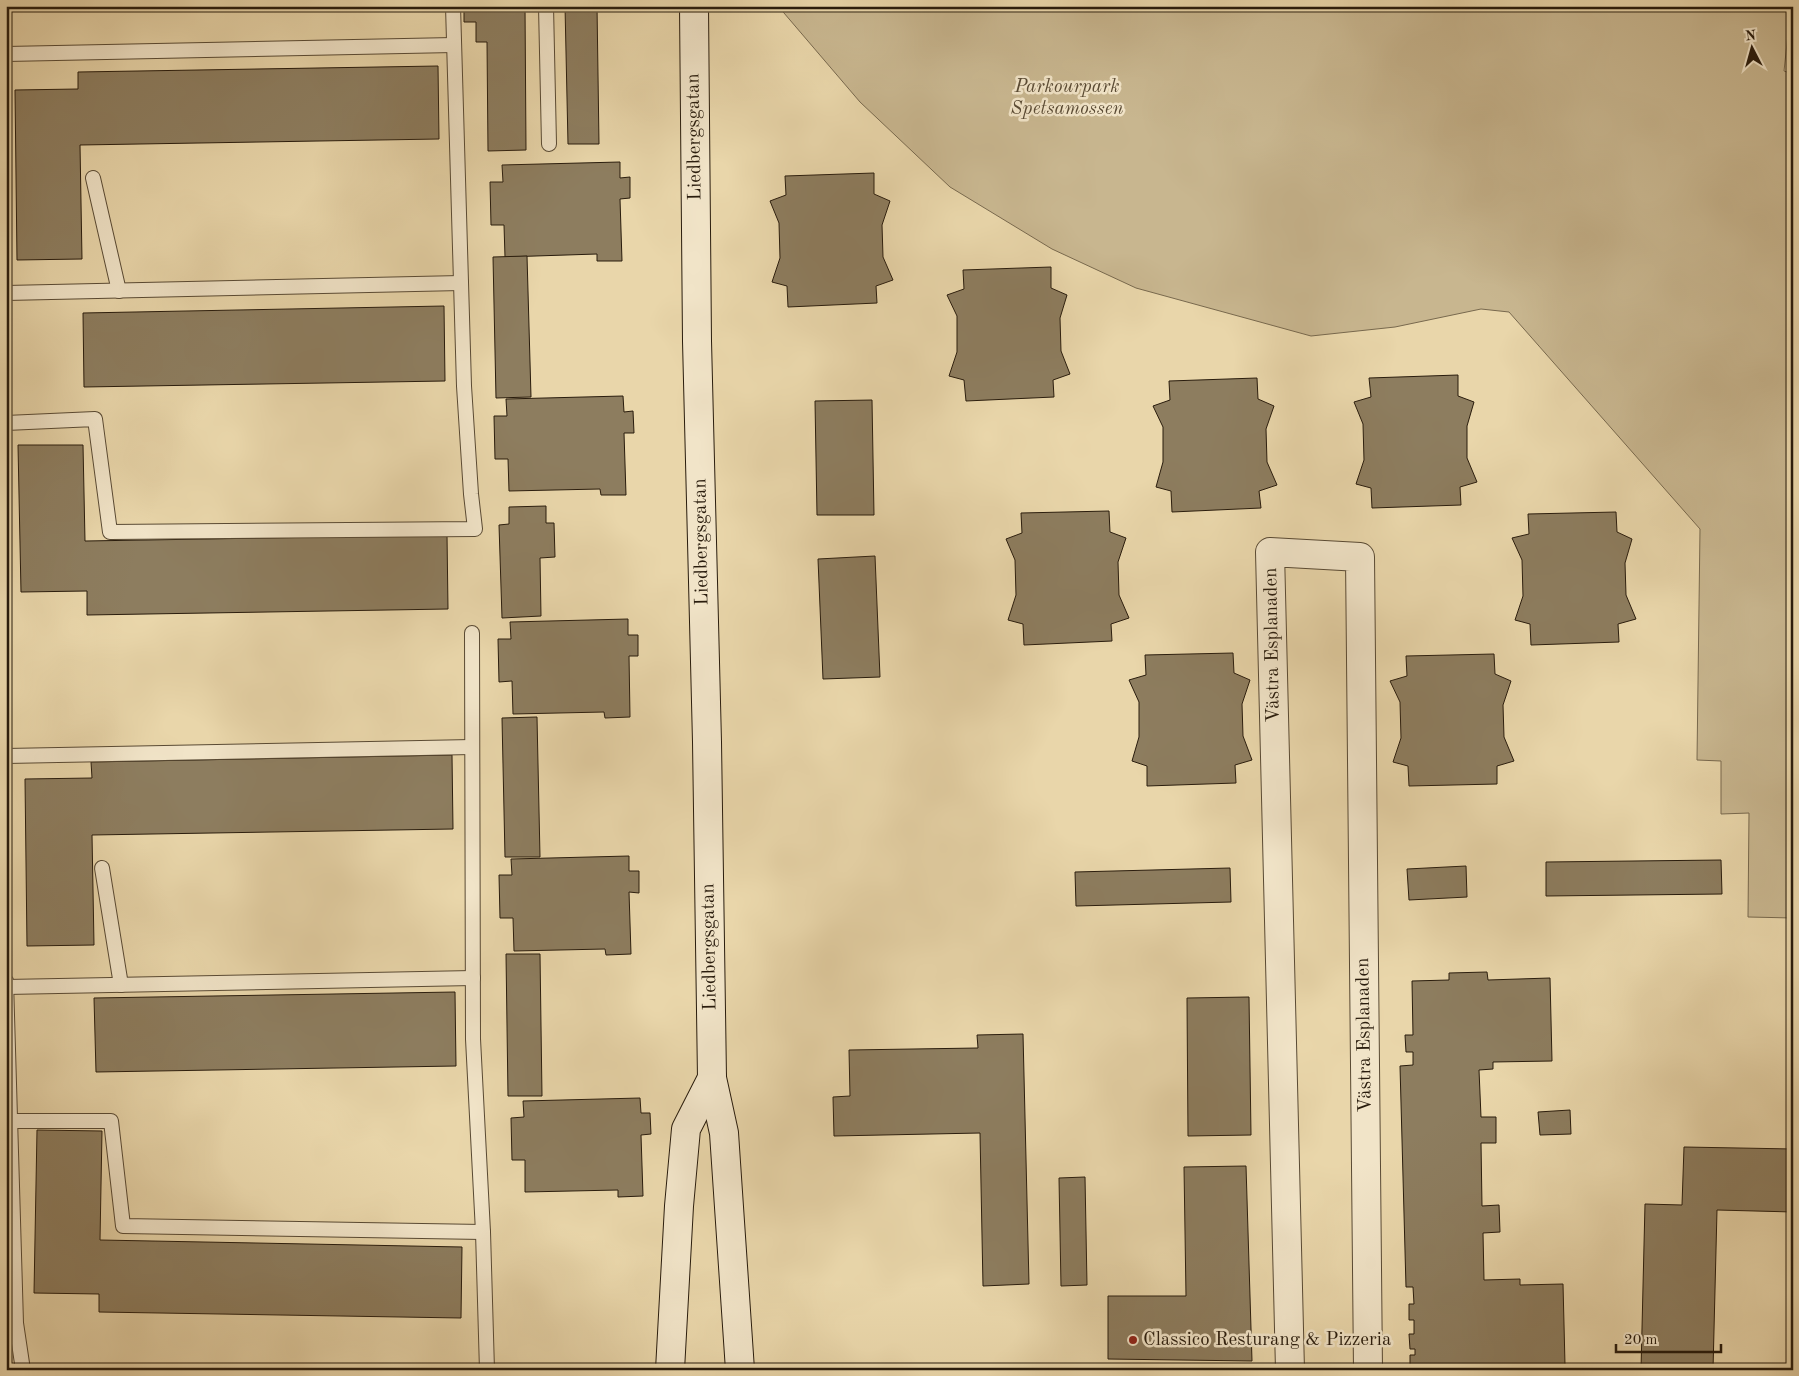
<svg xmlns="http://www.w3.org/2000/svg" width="1799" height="1376" font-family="'Old Standard TT',serif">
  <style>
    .green { fill: #c8b68f; stroke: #78694e }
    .building { fill: #8d7d5f; stroke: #291c0d }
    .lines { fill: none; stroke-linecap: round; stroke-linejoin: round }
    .lane-casing { stroke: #594a34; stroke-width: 16 }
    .street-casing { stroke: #594a34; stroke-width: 30 }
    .secondary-casing { stroke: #291c0d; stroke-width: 30 }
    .lane { stroke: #f1e4c8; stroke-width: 14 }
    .street { stroke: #f1e4c8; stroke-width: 28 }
    .secondary { stroke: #f1e4c8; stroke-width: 28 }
    .poi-dot { fill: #8f2418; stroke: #f1e4c8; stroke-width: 2 }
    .labels { text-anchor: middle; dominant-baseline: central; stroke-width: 5; stroke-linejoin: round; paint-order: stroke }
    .park-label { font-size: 19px; font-style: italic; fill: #594a34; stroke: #f1e4c8 }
    .street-label { font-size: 19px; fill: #291c0d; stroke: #f1e4c8 }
    .poi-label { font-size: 19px; fill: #291c0d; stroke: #f1e4c8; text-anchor: start }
  </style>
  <rect width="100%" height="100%" fill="#e9d6aa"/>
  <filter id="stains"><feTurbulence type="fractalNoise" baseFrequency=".004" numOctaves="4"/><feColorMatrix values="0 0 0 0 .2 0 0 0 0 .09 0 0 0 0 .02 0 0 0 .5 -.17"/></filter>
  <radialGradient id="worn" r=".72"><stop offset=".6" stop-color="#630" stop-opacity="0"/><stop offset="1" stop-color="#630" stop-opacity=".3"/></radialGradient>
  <!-- green -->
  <polygon class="green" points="778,6 1791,6 1784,71 1793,74 1793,918 1748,917 1749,813 1721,814 1721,761 1697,760 1700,529 1509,312 1481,309 1395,327 1311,336 1136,288 1052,249 950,187 860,102"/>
  <!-- building -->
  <g class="building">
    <polygon points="464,6 525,6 526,150 488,151 487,42 476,42 476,22 464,22"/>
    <polygon points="565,6 597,6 599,144 568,144"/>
    <polygon points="438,66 439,139 80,145 82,259 17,260 15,90 78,89 78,72"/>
    <polygon points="620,162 620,178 630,177 630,198 620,199 622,261 597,261 597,254 505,257 504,225 491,225 490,182 503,182 502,165"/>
    <polygon points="874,173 874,194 890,201 882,225 883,257 893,280 876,286 877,303 788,307 787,286 772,282 780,258 779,223 770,201 786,195 785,176"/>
    <polygon points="527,256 531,397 496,398 493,257"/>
    <polygon points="1051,267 1051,288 1067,295 1060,318 1061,351 1070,374 1053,380 1054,397 966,401 964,380 949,376 957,352 957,316 947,295 964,289 963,270"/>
    <polygon points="444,306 445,381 84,387 83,313"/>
    <polygon points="1458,375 1458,396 1474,402 1467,426 1467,458 1477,482 1460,487 1461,505 1372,508 1371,488 1356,484 1364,460 1363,424 1354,402 1371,397 1369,378"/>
    <polygon points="1257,378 1258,399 1274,406 1266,429 1267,462 1277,485 1259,491 1261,508 1172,512 1171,491 1156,487 1163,462 1163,427 1153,406 1170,400 1169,381"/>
    <polygon points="623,396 624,412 633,411 634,433 624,433 626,495 601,495 600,489 509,491 508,459 495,459 494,416 507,416 506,399"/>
    <polygon points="872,400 874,515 817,515 815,401"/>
    <polygon points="18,445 83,445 85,541 447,535 448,609 87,615 87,591 21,592"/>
    <polygon points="546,506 546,523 554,523 555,557 540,558 541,616 502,618 499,525 509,524 509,507"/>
    <polygon points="1109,511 1110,532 1126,538 1118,562 1119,595 1129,618 1111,624 1112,641 1024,645 1023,624 1008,620 1016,595 1015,560 1006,539 1022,533 1021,513"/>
    <polygon points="1616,512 1617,532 1632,539 1625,563 1626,595 1636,619 1618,624 1619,642 1531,645 1530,624 1515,620 1523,596 1522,560 1512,538 1529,534 1528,514"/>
    <polygon points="875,556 880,677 823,679 818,559"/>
    <polygon points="628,619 628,635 638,635 638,656 629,656 630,717 605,718 604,712 513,714 512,681 499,682 498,639 511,639 510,622"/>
    <polygon points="1233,653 1234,673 1250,680 1242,704 1243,736 1252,760 1235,765 1236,783 1147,786 1147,766 1132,761 1139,737 1139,702 1129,680 1146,675 1145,655"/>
    <polygon points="1494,654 1495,674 1511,681 1503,705 1504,737 1514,761 1497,766 1497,784 1409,786 1408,766 1393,762 1401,738 1400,702 1390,681 1407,676 1406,656"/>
    <polygon points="537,717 540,857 505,857 502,718"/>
    <polygon points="452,755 453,829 92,835 94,945 27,946 25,779 92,778 91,762"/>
    <polygon points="629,856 629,871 639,871 639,893 629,892 631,954 606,955 605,949 514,951 513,918 500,918 499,875 512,875 511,859"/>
    <polygon points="1721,860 1722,894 1546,896 1546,862"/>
    <polygon points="1466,866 1467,897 1409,900 1407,869"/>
    <polygon points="1230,868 1231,902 1076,906 1075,872"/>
    <polygon points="506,954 540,954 542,1096 508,1096"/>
    <polygon points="1487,972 1488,980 1550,978 1552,1061 1493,1062 1493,1069 1479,1070 1481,1117 1496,1117 1496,1143 1481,1143 1482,1206 1499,1205 1500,1232 1483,1233 1484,1280 1520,1279 1520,1285 1563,1284 1565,1365 1537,1366 1537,1370 1523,1370 1523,1366 1468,1367 1468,1370 1439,1370 1439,1368 1431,1368 1431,1370 1410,1370 1410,1355 1415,1355 1415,1349 1410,1349 1409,1334 1414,1334 1414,1320 1409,1320 1409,1304 1414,1304 1413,1287 1406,1287 1400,1066 1413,1065 1413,1052 1406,1052 1405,1035 1413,1035 1412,981 1449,980 1449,973"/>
    <polygon points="455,992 456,1066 96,1072 94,998"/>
    <polygon points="1249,997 1251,1135 1188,1136 1187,998"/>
    <polygon points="1023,1034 1029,1284 983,1286 980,1133 834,1136 833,1097 850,1096 849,1050 978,1048 977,1035"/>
    <polygon points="640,1098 641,1113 650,1113 651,1134 641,1135 643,1196 618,1197 618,1190 525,1192 525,1160 512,1160 511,1118 524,1117 523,1101"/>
    <polygon points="1570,1110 1571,1134 1540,1135 1538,1112"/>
    <polygon points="37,1130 102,1131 100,1240 462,1247 461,1318 99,1312 99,1294 34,1293"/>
    <polygon points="1684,1147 1793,1149 1793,1212 1717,1210 1713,1370 1641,1370 1645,1204 1682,1205"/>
    <polygon points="1246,1166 1252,1361 1108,1359 1108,1296 1186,1296 1184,1167"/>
    <polygon points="1085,1177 1087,1285 1061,1286 1059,1178"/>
  </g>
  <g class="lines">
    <!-- lane casing -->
    <g class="lane-casing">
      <g id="lane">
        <polyline points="546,6 549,144"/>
        <polyline points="6,54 454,45"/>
        <polyline points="93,178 119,291"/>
        <polyline points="6,293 461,283"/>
        <polyline points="6,423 95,419 110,532 475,529 471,494 464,386 453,6"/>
        <polyline points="472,633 473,1039 483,1232 487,1370"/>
        <polyline points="6,756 472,747"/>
        <polyline points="102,868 121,985"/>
        <polyline points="6,981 16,1323 23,1370"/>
        <polyline points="6,987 473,978"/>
        <polyline points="10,1121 111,1121 123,1226 483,1232"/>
      </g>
    </g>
    <!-- street casing -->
    <g class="street-casing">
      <polyline id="street" points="1290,1370 1270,552 1360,557 1368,1370"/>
    </g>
    <!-- secondary casing -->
    <g class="secondary-casing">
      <g id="secondary">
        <polyline points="694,6 697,341 707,742 712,1078 724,1133 740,1370"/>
        <polyline points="670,1370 679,1206 686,1129 712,1078"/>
      </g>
    </g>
    <!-- lane -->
    <use href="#lane" class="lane"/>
    <!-- street -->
    <use href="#street" class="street"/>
    <!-- secondary -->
    <use href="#secondary" class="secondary"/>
  </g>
  <!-- markers -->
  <circle class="poi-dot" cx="1133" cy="1340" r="5"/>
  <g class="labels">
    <!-- park labels -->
    <g class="park-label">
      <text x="1067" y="87">Parkourpark<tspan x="1067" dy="22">Spetsamossen</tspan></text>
    </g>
    <!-- street labels -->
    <g class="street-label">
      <text transform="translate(695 137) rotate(-91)">Liedbergsgatan</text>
      <text transform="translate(702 542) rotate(-91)">Liedbergsgatan</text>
      <text transform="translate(1273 645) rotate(-91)">Västra Esplanaden</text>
      <text transform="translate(710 947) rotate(-91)">Liedbergsgatan</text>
      <text transform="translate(1365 1035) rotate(-91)">Västra Esplanaden</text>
    </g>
    <!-- poi labels -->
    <g class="poi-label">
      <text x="1143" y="1340">Classico Resturang &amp; Pizzeria</text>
    </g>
  </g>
  <!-- margin -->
  <rect width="1799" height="1376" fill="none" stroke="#e9d6aa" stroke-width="25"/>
  <rect x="8" y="8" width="1784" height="1361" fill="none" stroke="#291c0d" stroke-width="2.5"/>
  <rect x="12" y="12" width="1774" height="1351" fill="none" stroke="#291c0d"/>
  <!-- north arrow -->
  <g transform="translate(1752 48) rotate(354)" stroke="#f1e4c8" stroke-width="4" paint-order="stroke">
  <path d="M0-4L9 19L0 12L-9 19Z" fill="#291c0d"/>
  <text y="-8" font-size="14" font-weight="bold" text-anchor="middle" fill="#291c0d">N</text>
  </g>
  <!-- scale -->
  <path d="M1616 1344v8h105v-8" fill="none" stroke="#291c0d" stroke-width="2.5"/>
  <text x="1624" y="1344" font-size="15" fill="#291c0d" stroke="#f1e4c8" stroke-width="4" paint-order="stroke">20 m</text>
  <rect width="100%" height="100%" filter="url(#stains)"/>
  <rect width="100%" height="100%" fill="url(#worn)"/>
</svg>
